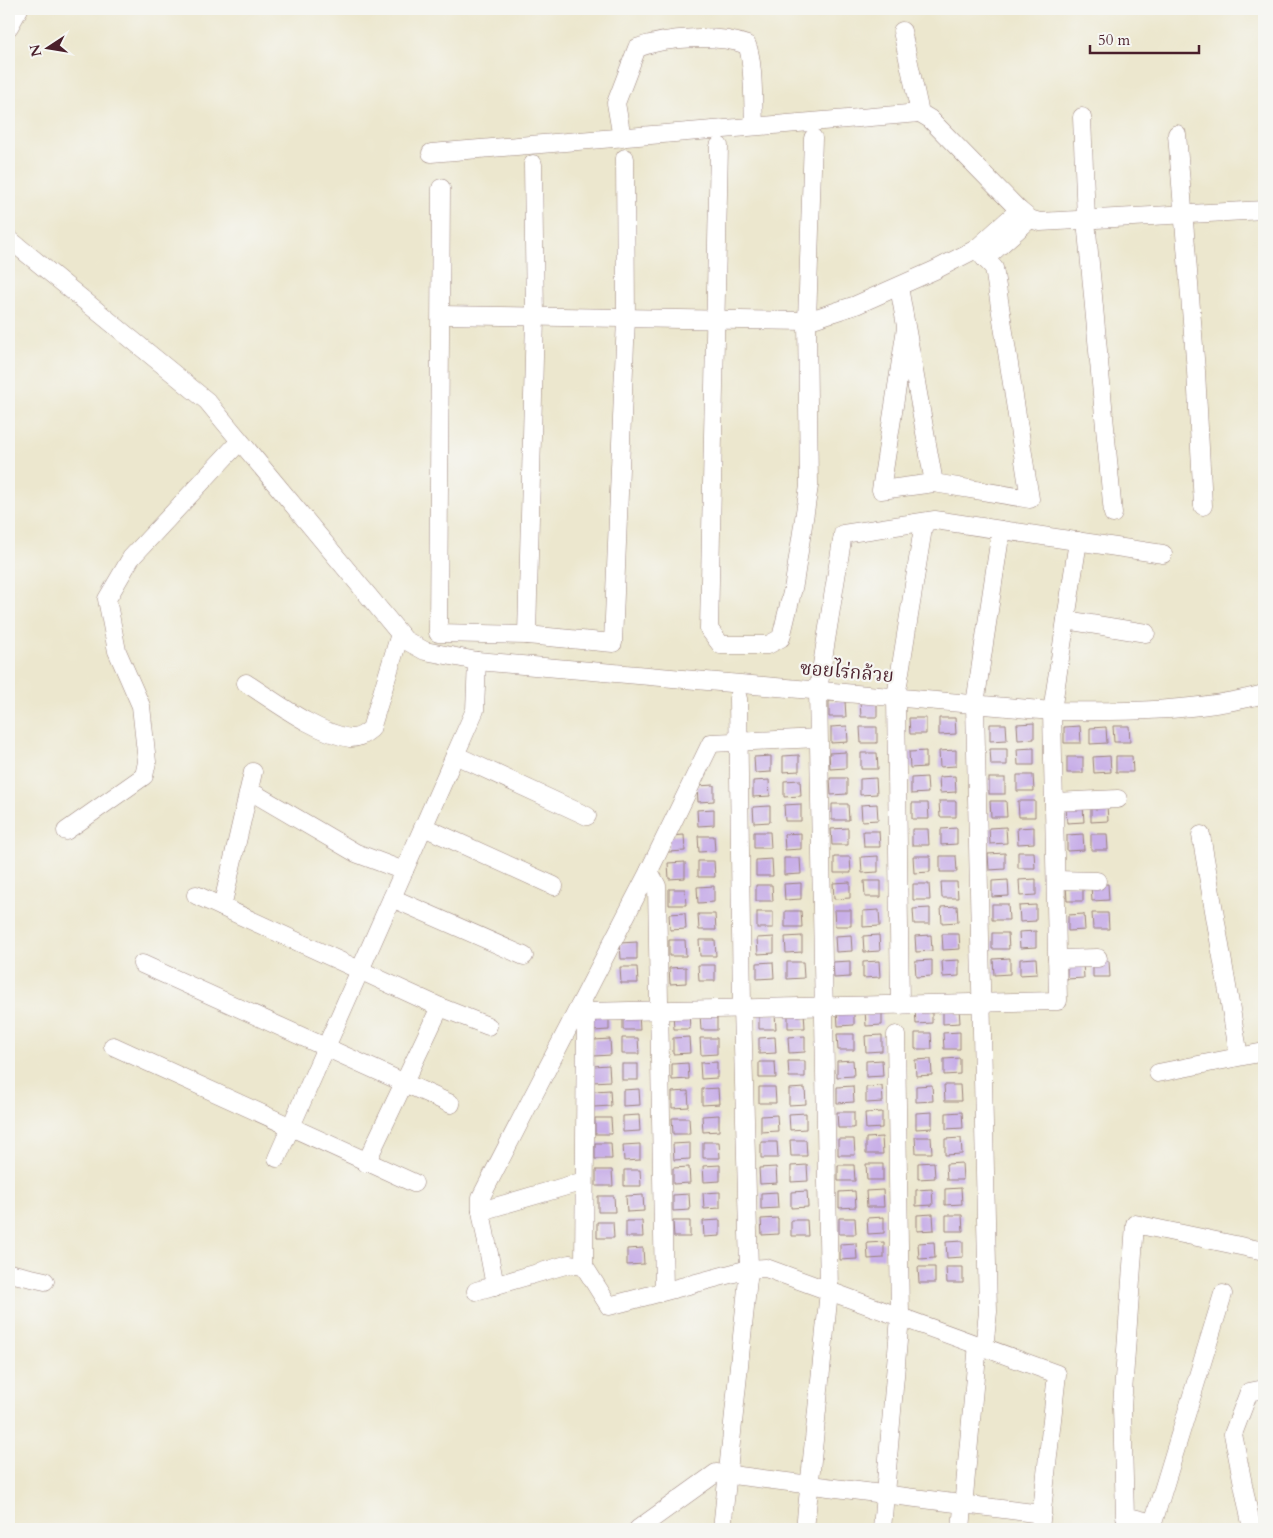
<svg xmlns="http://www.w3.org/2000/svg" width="1273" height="1538" font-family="Cardo,'Noto Serif Thai',serif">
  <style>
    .building { fill: #c8afe8 }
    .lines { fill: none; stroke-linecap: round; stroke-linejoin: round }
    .minor-casing { stroke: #9b837c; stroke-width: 19 }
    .minor { stroke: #fff; stroke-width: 18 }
    .labels { text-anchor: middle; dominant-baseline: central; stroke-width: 4.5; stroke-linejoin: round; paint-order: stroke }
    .street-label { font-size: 19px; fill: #4a1f2b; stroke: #f6f6f2 }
  </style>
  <rect width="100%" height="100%" fill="#f6f6f2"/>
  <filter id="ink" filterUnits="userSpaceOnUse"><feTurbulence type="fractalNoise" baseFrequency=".02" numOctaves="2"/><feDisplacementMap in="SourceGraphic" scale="10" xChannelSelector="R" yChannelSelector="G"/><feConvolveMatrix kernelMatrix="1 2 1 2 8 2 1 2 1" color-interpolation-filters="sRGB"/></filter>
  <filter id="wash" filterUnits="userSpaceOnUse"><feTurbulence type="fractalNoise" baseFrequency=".0096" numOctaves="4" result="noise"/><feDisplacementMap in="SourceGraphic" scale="20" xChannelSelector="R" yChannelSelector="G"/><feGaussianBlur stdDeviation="1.12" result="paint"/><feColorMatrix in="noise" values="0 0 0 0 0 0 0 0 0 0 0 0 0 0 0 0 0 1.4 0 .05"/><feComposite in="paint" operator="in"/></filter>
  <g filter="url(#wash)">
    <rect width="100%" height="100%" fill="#ece7ce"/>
    <g id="blocks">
      <!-- building -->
      <g class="building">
        <polygon points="829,701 845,701 846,717 829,717"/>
        <polygon points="860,701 877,701 877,717 861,717"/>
        <polygon points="909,718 926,718 926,734 910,734"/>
        <polygon points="939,718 955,718 956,734 939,735"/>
        <polygon points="1034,723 1034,739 1018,740 1017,724"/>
        <polygon points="990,724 1006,724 1007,740 990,741"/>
        <polygon points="847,726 848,742 831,743 831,727"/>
        <polygon points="1080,726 1081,743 1064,743 1064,727"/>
        <polygon points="1113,726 1129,726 1130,742 1114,742"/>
        <polygon points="860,727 877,727 877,743 861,743"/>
        <polygon points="1106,727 1107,743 1090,744 1090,728"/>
        <polygon points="1034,748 1034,765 1018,765 1017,749"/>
        <polygon points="990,749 1007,749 1007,765 991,765"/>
        <polygon points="956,750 956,766 940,767 939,751"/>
        <polygon points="926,751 926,767 910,768 909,752"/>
        <polygon points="846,752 846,768 830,769 829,753"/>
        <polygon points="861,753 877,753 878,769 861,769"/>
        <polygon points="799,755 799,771 783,772 783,756"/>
        <polygon points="771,756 771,772 755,773 754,757"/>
        <polygon points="1110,756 1111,772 1094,773 1093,757"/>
        <polygon points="1116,756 1132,756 1133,772 1116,772"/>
        <rect x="1067" y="757" width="16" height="16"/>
        <polygon points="1017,775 1033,775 1034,791 1017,791"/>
        <polygon points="955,776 956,792 940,793 939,777"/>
        <polygon points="927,777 928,793 911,794 911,778"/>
        <polygon points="830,778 847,778 847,794 831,795"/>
        <polygon points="876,778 877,794 860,795 860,779"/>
        <rect x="989" y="778" width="16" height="16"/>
        <polygon points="769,780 770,796 753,797 753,781"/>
        <polygon points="800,780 801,796 784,797 784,781"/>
        <polygon points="714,785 714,801 698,802 697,786"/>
        <polygon points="939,801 956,801 956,817 940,817"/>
        <polygon points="990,801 1006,801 1007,817 991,817"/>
        <polygon points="1018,801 1035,801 1035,817 1019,817"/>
        <polygon points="912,803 928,803 929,819 912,819"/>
        <polygon points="801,804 801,821 785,821 784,805"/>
        <polygon points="832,804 848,804 849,820 832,820"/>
        <polygon points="877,804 878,820 862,821 861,805"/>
        <polygon points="1107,805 1108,821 1091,822 1091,806"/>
        <polygon points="770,806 770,822 754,823 753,807"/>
        <polygon points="1083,806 1084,822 1067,823 1066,807"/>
        <polygon points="714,809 714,825 698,826 697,810"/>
        <polygon points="1006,827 1007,843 990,844 989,828"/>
        <polygon points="1034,827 1034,843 1018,844 1017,828"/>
        <polygon points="848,828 848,845 832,845 831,829"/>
        <polygon points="957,828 957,844 941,845 941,829"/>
        <polygon points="912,829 928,829 929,845 912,845"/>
        <polygon points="863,831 879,831 880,847 864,847"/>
        <polygon points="754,832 770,832 771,848 754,848"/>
        <polygon points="801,833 801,849 785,850 784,834"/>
        <polygon points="1083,834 1084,850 1067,851 1067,835"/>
        <polygon points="1091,834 1107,834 1108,850 1091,850"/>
        <polygon points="684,835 685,851 668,852 668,836"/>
        <polygon points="698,836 714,836 715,851 699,852"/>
        <polygon points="1018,852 1034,852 1035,868 1018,868"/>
        <polygon points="1005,853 1005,869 989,870 988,854"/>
        <polygon points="878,856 878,872 862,873 861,857"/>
        <polygon points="913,856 930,856 930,872 914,873"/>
        <polygon points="940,856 956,856 957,872 940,872"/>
        <polygon points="834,857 850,857 851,873 834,873"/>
        <polygon points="784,858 800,858 801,874 784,875"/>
        <polygon points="772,859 773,876 756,876 756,860"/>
        <polygon points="698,861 714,861 715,877 698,877"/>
        <polygon points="685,862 685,878 669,879 668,863"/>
        <polygon points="1036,879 1036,895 1020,896 1019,880"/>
        <polygon points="1008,880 1009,896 992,897 992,881"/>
        <polygon points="864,881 881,881 881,897 865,897"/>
        <polygon points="850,882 850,898 834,899 833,883"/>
        <polygon points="941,882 957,882 958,898 942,898"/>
        <polygon points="801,883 801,899 785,900 784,884"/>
        <polygon points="913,884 929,884 930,900 913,900"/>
        <polygon points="1108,884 1109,900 1092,901 1091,885"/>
        <polygon points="756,885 772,885 773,901 756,901"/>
        <polygon points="1066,885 1083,885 1083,901 1067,901"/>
        <polygon points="714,886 714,902 698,903 697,887"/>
        <polygon points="669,889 685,889 686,905 669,905"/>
        <polygon points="992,904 1008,904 1009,920 992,920"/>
        <polygon points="1036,905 1036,921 1020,922 1019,906"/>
        <polygon points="957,906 958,922 942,923 941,907"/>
        <polygon points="930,908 930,924 914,924 913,909"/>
        <polygon points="834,910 851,910 851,926 835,926"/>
        <polygon points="879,910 880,926 863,927 863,911"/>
        <polygon points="785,911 801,911 802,927 785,927"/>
        <rect x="757" y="912" width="16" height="16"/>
        <polygon points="685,913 686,929 670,930 669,914"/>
        <polygon points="1092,913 1108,913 1109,929 1093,929"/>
        <polygon points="698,914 715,914 716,930 699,930"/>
        <polygon points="1084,914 1085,930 1068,931 1068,915"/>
        <polygon points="1036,931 1036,947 1020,948 1019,932"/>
        <polygon points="992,933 1008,933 1009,949 992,949"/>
        <polygon points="942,934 959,934 960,949 943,950"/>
        <polygon points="851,935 852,951 836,952 835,936"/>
        <polygon points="879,935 880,951 864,952 863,936"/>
        <polygon points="931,935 932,951 916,952 915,936"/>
        <polygon points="802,936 802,952 786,953 785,937"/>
        <polygon points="774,937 774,953 758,954 757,938"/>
        <polygon points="669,940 685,940 686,956 669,956"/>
        <polygon points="699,940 715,940 716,956 700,956"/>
        <polygon points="637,942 637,959 621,959 620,943"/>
        <polygon points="1010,958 1010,974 994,975 993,959"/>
        <polygon points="1036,958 1037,974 1020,975 1020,959"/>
        <polygon points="932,960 932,976 916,977 915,961"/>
        <polygon points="959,960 959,976 943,977 942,961"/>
        <polygon points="850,961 850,977 834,978 833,962"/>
        <polygon points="879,961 880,977 863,978 863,962"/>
        <polygon points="1093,961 1109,961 1110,977 1093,977"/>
        <polygon points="773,962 774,978 757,979 757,963"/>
        <polygon points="787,962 803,962 804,978 787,979"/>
        <polygon points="1067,962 1083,962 1084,978 1067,979"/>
        <polygon points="698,965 715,965 715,981 699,981"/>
        <polygon points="620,967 637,967 638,983 621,983"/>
        <polygon points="686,967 686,983 670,984 669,968"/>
        <polygon points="932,1007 932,1023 916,1024 915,1008"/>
        <polygon points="943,1008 959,1008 960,1023 943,1024"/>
        <polygon points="854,1009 854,1025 838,1026 837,1010"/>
        <polygon points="882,1009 882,1025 866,1026 865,1010"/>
        <polygon points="788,1012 804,1012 805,1028 788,1028"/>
        <polygon points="673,1013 689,1013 690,1029 674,1029"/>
        <polygon points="759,1013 775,1013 776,1029 759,1029"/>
        <polygon points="609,1014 609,1030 593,1031 592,1015"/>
        <polygon points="623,1014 639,1014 640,1030 623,1030"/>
        <polygon points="700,1014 717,1014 717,1030 701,1030"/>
        <polygon points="960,1032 960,1049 944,1049 943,1033"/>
        <polygon points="915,1033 931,1033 932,1049 915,1049"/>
        <polygon points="837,1034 854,1034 854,1050 838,1050"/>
        <polygon points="882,1035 882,1051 866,1052 865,1036"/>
        <polygon points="805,1036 805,1052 789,1053 788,1037"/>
        <polygon points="689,1037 690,1053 673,1054 673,1038"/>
        <polygon points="775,1037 776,1053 759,1054 759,1038"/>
        <polygon points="622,1038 638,1038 639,1054 622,1054"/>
        <polygon points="700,1038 717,1038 717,1054 701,1055"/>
        <polygon points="610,1039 611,1055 594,1056 594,1040"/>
        <polygon points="960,1058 960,1074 944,1075 944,1059"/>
        <polygon points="931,1059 932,1075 916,1076 915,1060"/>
        <polygon points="853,1060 854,1076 837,1077 837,1061"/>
        <polygon points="882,1060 883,1076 866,1077 866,1061"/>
        <polygon points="788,1061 805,1061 805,1077 789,1077"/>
        <polygon points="717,1062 717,1078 701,1079 700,1063"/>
        <polygon points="759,1062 775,1062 776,1078 759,1078"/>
        <polygon points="688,1063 689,1079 672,1080 672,1064"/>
        <rect x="622" y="1064" width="16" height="16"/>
        <polygon points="609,1065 610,1081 593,1082 593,1066"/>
        <polygon points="932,1085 933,1101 916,1102 916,1086"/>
        <polygon points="944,1085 960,1085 961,1101 945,1101"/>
        <polygon points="853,1086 854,1102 837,1103 837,1087"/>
        <polygon points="882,1086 883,1102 866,1103 866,1087"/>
        <polygon points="759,1087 775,1087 776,1103 759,1103"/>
        <polygon points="718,1088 719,1104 702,1105 702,1089"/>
        <polygon points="805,1088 806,1104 789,1105 789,1089"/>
        <polygon points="639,1089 640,1105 623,1106 623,1090"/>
        <polygon points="610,1090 611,1106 594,1107 594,1091"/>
        <polygon points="688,1091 689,1107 672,1108 672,1092"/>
        <polygon points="837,1112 854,1112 854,1128 838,1128"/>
        <polygon points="882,1112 882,1128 866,1129 865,1113"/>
        <polygon points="932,1112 932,1128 916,1129 916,1113"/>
        <polygon points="962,1112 963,1128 946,1129 946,1113"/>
        <polygon points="806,1113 806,1129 790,1130 789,1114"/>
        <polygon points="639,1115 640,1131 623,1132 623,1116"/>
        <polygon points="719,1115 719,1131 703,1132 702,1116"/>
        <polygon points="777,1115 778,1131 761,1132 761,1116"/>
        <polygon points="595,1118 611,1118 612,1134 595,1134"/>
        <polygon points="672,1118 689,1118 690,1134 673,1134"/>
        <polygon points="882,1137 883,1154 866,1154 866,1138"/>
        <polygon points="915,1137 931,1137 932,1153 916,1153"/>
        <polygon points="961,1138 962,1154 945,1155 945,1139"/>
        <polygon points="838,1139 854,1139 855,1155 838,1155"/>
        <polygon points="790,1140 806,1140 807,1156 791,1156"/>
        <polygon points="703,1142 719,1142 720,1158 703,1158"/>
        <polygon points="761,1142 777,1142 778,1158 761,1158"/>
        <polygon points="595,1143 611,1143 612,1159 595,1159"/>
        <polygon points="690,1143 690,1159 674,1160 673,1144"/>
        <polygon points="640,1144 640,1160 624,1161 623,1145"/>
        <polygon points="934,1162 935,1178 918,1179 918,1163"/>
        <polygon points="962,1163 963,1180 947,1180 946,1164"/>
        <polygon points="866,1164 883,1164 883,1180 867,1180"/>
        <polygon points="720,1165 720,1181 704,1182 703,1166"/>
        <polygon points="807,1165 808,1181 791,1182 791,1166"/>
        <polygon points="838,1165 854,1165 855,1181 838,1181"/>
        <polygon points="689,1167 690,1183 673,1184 673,1168"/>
        <polygon points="776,1167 777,1183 760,1184 759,1168"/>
        <polygon points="596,1170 612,1170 613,1186 596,1186"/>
        <polygon points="624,1170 640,1170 641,1186 624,1186"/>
        <polygon points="961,1188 962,1204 945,1205 945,1189"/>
        <polygon points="932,1189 933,1205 916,1206 916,1190"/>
        <polygon points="883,1190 884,1207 867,1207 866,1191"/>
        <polygon points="807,1191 808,1207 791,1208 791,1192"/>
        <polygon points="855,1191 856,1207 839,1208 839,1192"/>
        <polygon points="720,1192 720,1208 704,1209 703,1193"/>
        <polygon points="777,1192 778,1208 761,1209 761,1193"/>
        <polygon points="689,1194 690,1210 673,1211 673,1195"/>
        <polygon points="643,1195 644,1211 627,1212 626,1196"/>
        <polygon points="598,1196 614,1196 615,1212 598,1212"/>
        <polygon points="933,1214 934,1230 917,1231 917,1215"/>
        <polygon points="946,1215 962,1215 963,1231 946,1231"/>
        <polygon points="884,1217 884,1233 868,1234 867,1218"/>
        <polygon points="778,1218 778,1234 762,1235 761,1219"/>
        <polygon points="839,1218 855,1218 856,1234 839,1234"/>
        <polygon points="720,1220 720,1236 704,1237 703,1221"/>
        <polygon points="791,1220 807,1220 808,1236 791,1236"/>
        <polygon points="626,1221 642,1221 643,1237 626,1237"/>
        <polygon points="673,1221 690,1221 690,1237 674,1237"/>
        <polygon points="597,1222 613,1222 614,1238 597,1238"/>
        <polygon points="963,1241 963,1257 947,1258 946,1242"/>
        <polygon points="884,1242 884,1258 868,1259 867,1243"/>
        <polygon points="934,1242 935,1258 919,1259 918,1243"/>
        <polygon points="856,1243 857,1259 840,1260 840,1244"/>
        <polygon points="643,1248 644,1264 627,1265 627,1249"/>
        <polygon points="918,1267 935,1267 935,1283 919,1283"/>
        <polygon points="946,1267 963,1267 963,1283 947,1283"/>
      </g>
    </g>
  </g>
  <g filter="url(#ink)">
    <use href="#blocks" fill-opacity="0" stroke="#9b837c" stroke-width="1"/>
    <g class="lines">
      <!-- minor casing -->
      <g class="minor-casing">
        <g id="minor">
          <polyline points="9,27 19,9"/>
          <polyline points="902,31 920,113"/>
          <polyline points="1082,117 1086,220 1113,514"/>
          <polyline points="1177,134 1196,371 1203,506"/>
          <path d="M622 138 616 103 637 48C667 37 717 34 747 45 754 61 753 106 754 126"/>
          <polyline points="719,146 709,629 721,645 768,645 781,638 794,584 809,486 807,321 813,138"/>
          <polyline points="431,153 920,113 930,119 1019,210 1030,219 1040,222 1264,210"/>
          <polyline points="441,188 438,633 527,635 613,643 626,318 625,158"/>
          <path d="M9 239 207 401 405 640 425 651 477 661 1052 711C1120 712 1198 712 1264 694"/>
          <polyline points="985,259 1030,219"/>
          <polyline points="899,287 934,483 881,490 906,328"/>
          <polyline points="441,315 807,321 856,305 935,270 976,249 1019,210"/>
          <polyline points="934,483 1030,499 994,268 976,249"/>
          <polyline points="1066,620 1146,633"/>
          <polyline points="527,635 535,317 533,164"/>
          <path d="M246 683C276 702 314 732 350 738 358 739 365 734 371 729L400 634"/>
          <polyline points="455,755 587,816"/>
          <polyline points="250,791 356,853 404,871"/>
          <polyline points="1054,802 1118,799"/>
          <polyline points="424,827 554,886"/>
          <polyline points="66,831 144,776 147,762 141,706 117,651 107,599 131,558 240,441"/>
          <polyline points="1201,835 1239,1056"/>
          <polyline points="649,871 657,886 664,1291"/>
          <polyline points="1056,880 1097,881"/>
          <polyline points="196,895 440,1007 488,1026"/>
          <polyline points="392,898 524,956"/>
          <polyline points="222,907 253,772"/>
          <polyline points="1057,959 1098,958"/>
          <polyline points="142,964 451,1104"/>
          <polyline points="900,1005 896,697 924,522"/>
          <polyline points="579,1007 586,1012 1058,1001 1052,711 1078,541"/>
          <polyline points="586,1012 584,1266 609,1306 749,1269 766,1268 1057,1374 1040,1529"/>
          <polyline points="113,1046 414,1183"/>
          <polyline points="1158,1073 1264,1052"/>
          <polyline points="277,1158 475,710 477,661"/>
          <polyline points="366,1163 440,1007"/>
          <polyline points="481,1211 584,1181"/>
          <polyline points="9,1273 45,1281"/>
          <polyline points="495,1286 481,1211 481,1197 649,871 711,743 818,738"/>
          <polyline points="476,1291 569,1264 584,1266"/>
          <polyline points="984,1348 988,1312 975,704 1001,530"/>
          <polyline points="1153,1523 1125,1516 1122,1407 1135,1224 1264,1251"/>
          <polyline points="638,1529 716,1473 1042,1514"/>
          <polyline points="722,1529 749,1269 742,1008 738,698"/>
          <polyline points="805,1529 829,1291 818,690 843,534 935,520 1163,554"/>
          <polyline points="882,1529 900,1317 896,1035"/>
          <polyline points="961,1529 978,1344"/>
          <polyline points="1154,1529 1153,1523 1223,1294"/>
          <polyline points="1252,1529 1233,1434 1249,1392 1264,1389"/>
        </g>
      </g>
      <!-- minor -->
      <use href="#minor" class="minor"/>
    </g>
  </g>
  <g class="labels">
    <!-- street labels -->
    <g class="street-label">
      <text transform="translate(847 672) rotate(5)">ซอยไร่กล้วย</text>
    </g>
  </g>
  <!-- margin -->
  <rect width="1273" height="1538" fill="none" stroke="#f6f6f2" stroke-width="30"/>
  <!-- north arrow -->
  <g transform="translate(48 48) rotate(258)" stroke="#f6f6f2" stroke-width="4" paint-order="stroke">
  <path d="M0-4L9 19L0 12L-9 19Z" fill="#4a1f2b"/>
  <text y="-8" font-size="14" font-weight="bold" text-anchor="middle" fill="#4a1f2b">N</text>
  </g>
  <!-- scale -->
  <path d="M1090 45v8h109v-8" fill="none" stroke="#4a1f2b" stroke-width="2.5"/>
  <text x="1098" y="45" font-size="15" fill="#4a1f2b" stroke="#f6f6f2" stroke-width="4" paint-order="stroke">50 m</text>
</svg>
